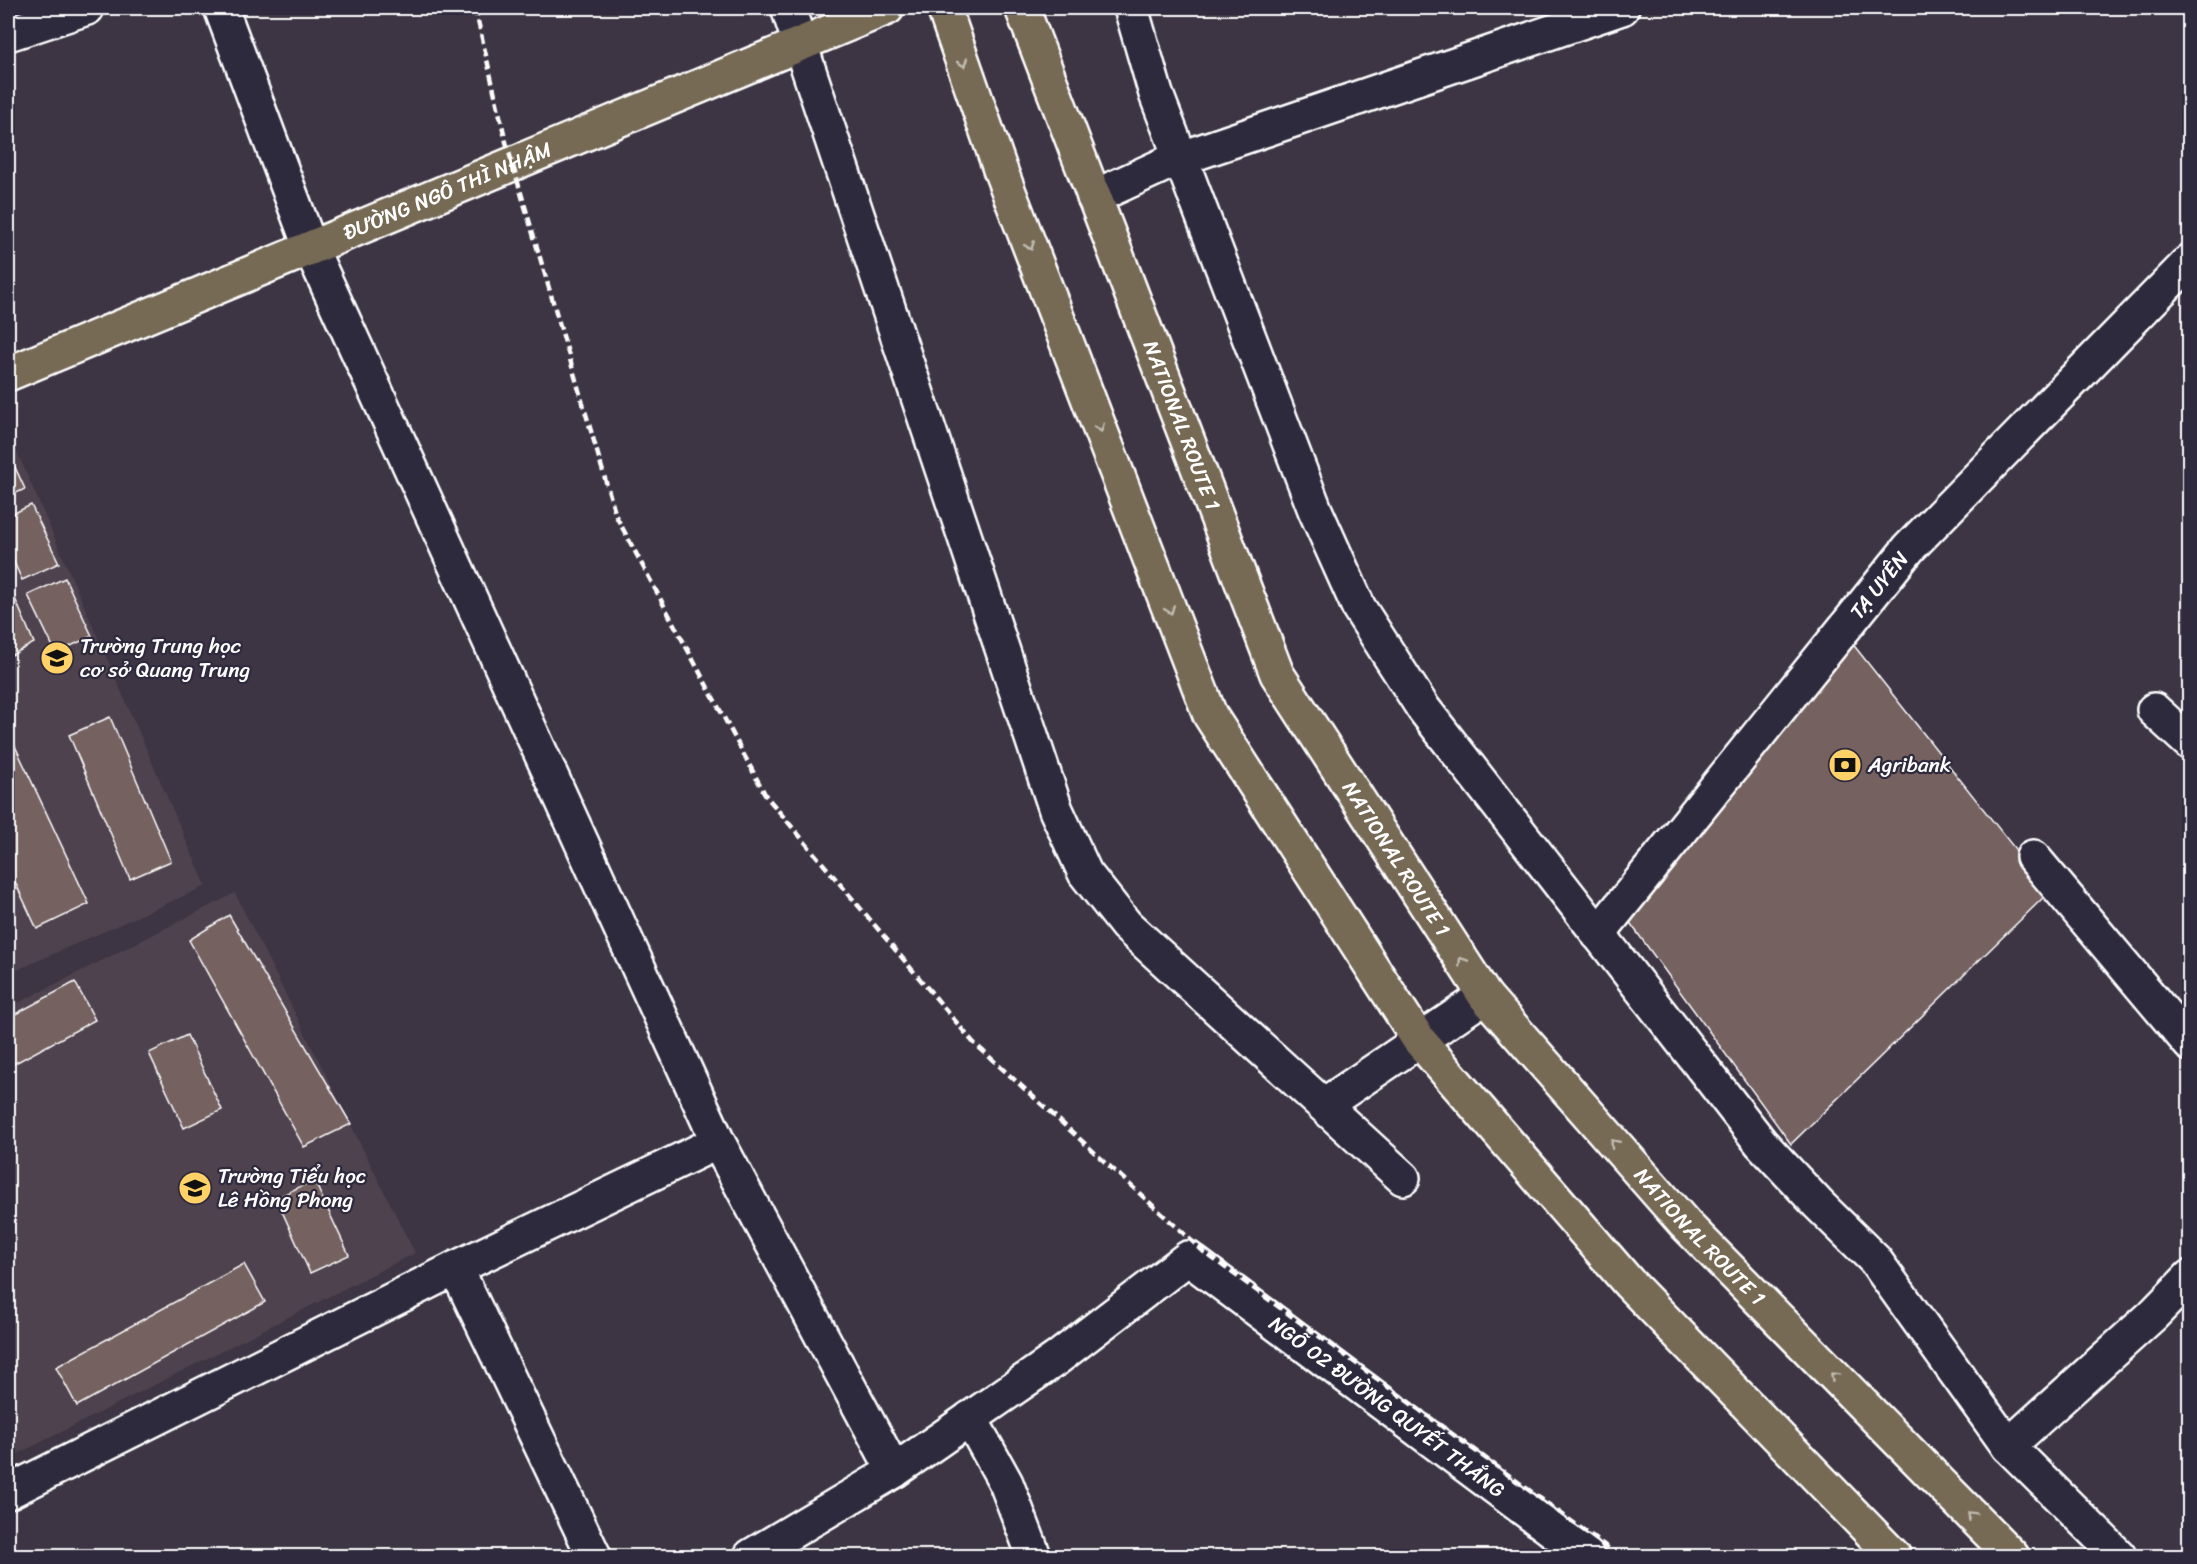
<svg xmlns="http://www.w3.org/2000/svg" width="2197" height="1564" font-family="Sriracha,sans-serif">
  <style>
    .built { fill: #4e424d }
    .building { fill: #746261; stroke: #fff; stroke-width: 1.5 }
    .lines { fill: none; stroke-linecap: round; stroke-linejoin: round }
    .street-casing { stroke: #fff; stroke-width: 38 }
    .primary-casing { stroke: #fff; stroke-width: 38 }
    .highway-casing { stroke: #fff; stroke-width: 38 }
    .street { stroke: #2f2a3d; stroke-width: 33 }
    .primary { stroke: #766a55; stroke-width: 33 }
    .highway { stroke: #766a55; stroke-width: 33 }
    .rail { stroke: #fff; stroke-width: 4.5; stroke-dasharray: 9 4.5; stroke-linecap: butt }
    .oneway { stroke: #c1bcb2 }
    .labels { text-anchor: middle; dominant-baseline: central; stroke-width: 4.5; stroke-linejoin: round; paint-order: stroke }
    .street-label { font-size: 21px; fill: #fff; stroke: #2f2a3d }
    .poi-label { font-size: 21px; fill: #fff; stroke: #2f2a3d; text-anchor: start }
  </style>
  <rect width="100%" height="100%" fill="#3d3544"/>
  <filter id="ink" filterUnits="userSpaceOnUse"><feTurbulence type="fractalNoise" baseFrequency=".0167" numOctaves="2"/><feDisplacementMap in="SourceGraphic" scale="12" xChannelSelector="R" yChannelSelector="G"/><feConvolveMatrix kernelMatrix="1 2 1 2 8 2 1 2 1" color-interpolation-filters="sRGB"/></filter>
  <g filter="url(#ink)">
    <!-- built -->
    <g class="built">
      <polygon points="8,431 206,886 8,974"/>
      <polygon points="235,893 415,1253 8,1459 8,1008"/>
    </g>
    <!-- building -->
    <g class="building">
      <polygon points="8,452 25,489 8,497"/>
      <polygon points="31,505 59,563 22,580 8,549 8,516"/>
      <polygon points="65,578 92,636 56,653 28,595"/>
      <polygon points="8,582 34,643 8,657"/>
      <polygon points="1848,638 2049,892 1791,1144 1620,909"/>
      <polygon points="110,717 171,861 130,879 69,735"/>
      <polygon points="8,731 89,904 37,929 8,867"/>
      <polygon points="229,915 351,1124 304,1147 189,940"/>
      <polygon points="75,982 95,1020 8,1067 8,1018"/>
      <polygon points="187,1035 222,1110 184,1128 149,1053"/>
      <polygon points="314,1180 349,1255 310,1273 276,1198"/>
      <polygon points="244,1264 265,1302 77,1406 56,1367"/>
    </g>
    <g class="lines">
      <!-- street casing -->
      <g class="street-casing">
        <g id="street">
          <polyline points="221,8 311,249 718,1142 894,1471"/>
          <polyline points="788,8 1056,810 1085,873 1126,925 1403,1178"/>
          <polyline points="1131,8 1156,94 1315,510 1359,608 1423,708 1761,1143 1818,1204 1875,1260 2008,1446"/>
          <polyline points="8,34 87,8"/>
          <polyline points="1094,197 1170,162 1622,8"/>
          <polyline points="2154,710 2190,743"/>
          <polyline points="2033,857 2190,1044"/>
          <path id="s1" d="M1598 934 1909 548 2190 261"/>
          <polyline points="1324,1105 1485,996"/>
          <polyline points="456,1268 594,1556"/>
          <polyline points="970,1418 1006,1483 1034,1556"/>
          <polyline points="8,1492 456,1268 718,1142"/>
          <path id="s2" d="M751 1556 894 1471 1056 1359 1188 1258 1587 1556"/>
          <polyline points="2119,1556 2008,1446 2153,1315 2190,1277"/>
        </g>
      </g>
      <!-- primary casing -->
      <g class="primary-casing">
        <g id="primary">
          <path id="s3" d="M8 374 887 8"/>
        </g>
      </g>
      <!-- highway casing -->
      <g class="highway-casing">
        <g id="highway">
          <polyline points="944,8 1000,169 1210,715 1419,1040 1629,1283 1894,1556"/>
          <path id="s4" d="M1022 8 1277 674 1485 996 1685 1224 2012 1556"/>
        </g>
      </g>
      <!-- street -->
      <use href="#street" class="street"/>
      <!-- primary -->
      <use href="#primary" class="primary"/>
      <!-- highway -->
      <use href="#highway" class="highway"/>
      <!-- rail -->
      <polyline class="rail" points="475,8 506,142 616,516 766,796 973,1042 1204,1252 1619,1556"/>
    </g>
    <!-- one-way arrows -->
    <defs><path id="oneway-chevron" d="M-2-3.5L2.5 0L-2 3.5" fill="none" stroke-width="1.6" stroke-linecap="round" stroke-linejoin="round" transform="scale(1.5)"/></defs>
    <g class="oneway">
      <use href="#oneway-chevron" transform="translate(963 63) rotate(71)"/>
      <use href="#oneway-chevron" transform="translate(1030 246) rotate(69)"/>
      <use href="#oneway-chevron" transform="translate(1100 428) rotate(69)"/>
      <use href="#oneway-chevron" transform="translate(1170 610) rotate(69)"/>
      <use href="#oneway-chevron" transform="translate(1462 961) rotate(-123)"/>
      <use href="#oneway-chevron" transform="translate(1614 1143) rotate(-131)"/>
      <use href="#oneway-chevron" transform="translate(1834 1376) rotate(-135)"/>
      <use href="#oneway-chevron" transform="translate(1971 1515) rotate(-135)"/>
    </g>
  </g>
  <!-- icons -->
  <defs>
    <g id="school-disc" transform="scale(1.725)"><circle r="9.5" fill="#ffd166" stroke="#2f2a3d"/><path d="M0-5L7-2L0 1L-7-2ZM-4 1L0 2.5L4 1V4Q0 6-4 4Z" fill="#111"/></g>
    <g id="bank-disc" transform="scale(1.725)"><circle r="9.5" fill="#ffd166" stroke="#2f2a3d"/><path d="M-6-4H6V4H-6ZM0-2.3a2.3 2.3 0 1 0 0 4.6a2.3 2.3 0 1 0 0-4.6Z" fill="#111"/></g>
  </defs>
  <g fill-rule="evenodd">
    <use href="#school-disc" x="57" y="658"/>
    <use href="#bank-disc" x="1845" y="765"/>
    <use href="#school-disc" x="195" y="1188"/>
  </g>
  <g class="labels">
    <!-- street labels -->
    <g class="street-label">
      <text stroke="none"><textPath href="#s3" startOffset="476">ĐƯỜNG NGÔ THÌ NHẬM</textPath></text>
      <text stroke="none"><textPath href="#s4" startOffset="447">NATIONAL ROUTE 1</textPath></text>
      <text stroke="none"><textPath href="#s1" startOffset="448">TẠ UYÊN</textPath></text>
      <text stroke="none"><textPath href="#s4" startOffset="933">NATIONAL ROUTE 1</textPath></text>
      <text stroke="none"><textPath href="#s4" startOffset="1419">NATIONAL ROUTE 1</textPath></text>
      <text stroke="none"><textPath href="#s2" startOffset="778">NGÕ 02 ĐƯỜNG QUYẾT THẮNG</textPath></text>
    </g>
    <!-- poi labels -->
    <g class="poi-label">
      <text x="80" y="646">Trường Trung học<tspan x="80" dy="24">cơ sở Quang Trung</tspan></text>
      <text x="1868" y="765">Agribank</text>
      <text x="218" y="1176">Trường Tiểu học<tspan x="218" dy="24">Lê Hồng Phong</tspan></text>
    </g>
  </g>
  <!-- margin -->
  <rect width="2197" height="1564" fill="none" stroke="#2f2a3d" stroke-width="30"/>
  <rect x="15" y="15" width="2167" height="1534" fill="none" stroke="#fff" stroke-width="2" filter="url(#ink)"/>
</svg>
